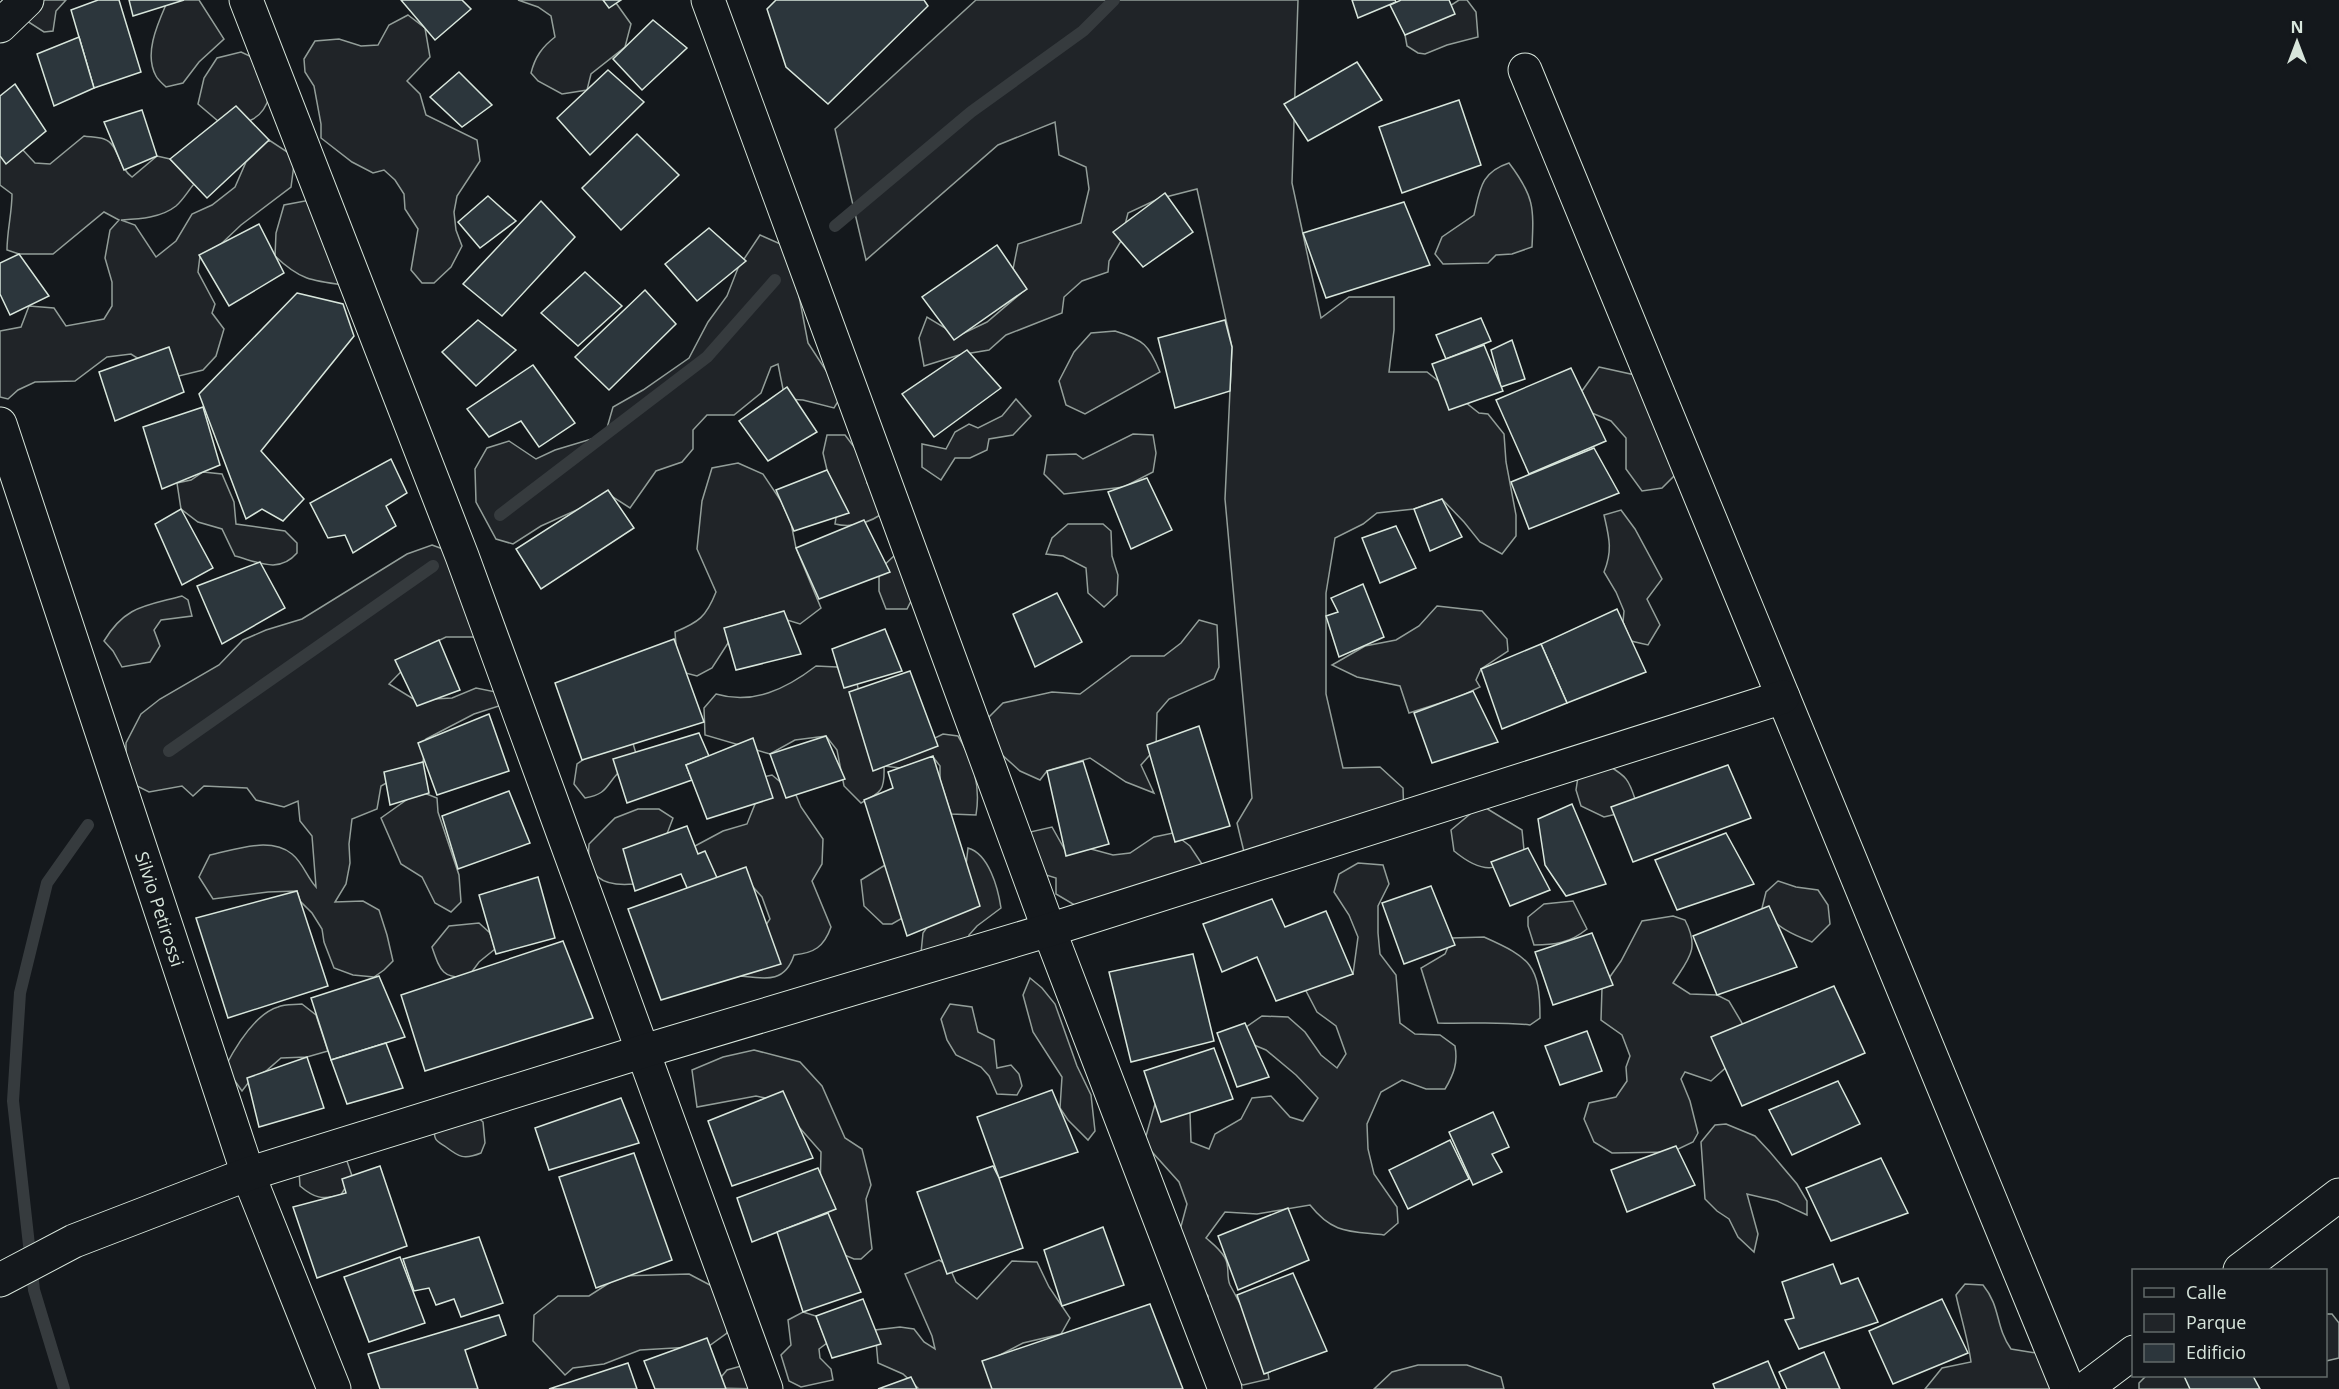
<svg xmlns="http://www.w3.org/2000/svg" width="2339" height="1389" font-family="'Open Sans',sans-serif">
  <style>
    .green { fill: #202428; stroke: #939e99; stroke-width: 1.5 }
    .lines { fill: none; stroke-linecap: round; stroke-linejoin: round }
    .stream { stroke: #363b3e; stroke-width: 12 }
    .building { fill: #2c363c; stroke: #d8e6dc; stroke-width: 1.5 }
    .minor-casing { stroke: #d8e6dc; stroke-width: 35 }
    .minor { stroke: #14181c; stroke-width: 33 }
    .labels { text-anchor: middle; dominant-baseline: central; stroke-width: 4.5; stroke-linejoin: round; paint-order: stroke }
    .street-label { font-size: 18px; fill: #d8e6dc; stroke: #14181c }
  </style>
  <rect width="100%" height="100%" fill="#14181c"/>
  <!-- green -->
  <g class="green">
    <polygon points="21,0 66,0 56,11 53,31 44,32 13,12"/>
    <path d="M168 0H199L224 39 199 62 183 83 166 87C163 84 158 80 156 76 143 53 159 21 168 0Z"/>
    <path d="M518 0H604L616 3 631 24 625 47 591 74 587 90 562 94 538 81 531 73C535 57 542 47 555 37L551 16 538 7Z"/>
    <polygon points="976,0 1298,0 1292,183 1321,318 1349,297 1394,297 1394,330 1389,372 1427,372 1479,413 1488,414 1504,434 1506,462 1516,515 1516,536 1502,554 1480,542 1464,522 1442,499 1414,509 1377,513 1363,524 1335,538 1326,593 1326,694 1343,768 1380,767 1403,788 1404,817 1245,856 1237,823 1252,798 1225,499 1232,347 1197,189 1158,199 1128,213 1121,241 1109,261 1108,272 1082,281 1064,297 1062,313 1006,335 989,350 959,355 924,366 919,338 927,317 958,336 987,322 1026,289 1013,269 1018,244 1081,223 1089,189 1086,167 1059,155 1055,122 998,145 866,260 835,129"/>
    <polygon points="1459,0 1467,0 1476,12 1478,37 1447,45 1425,54 1418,53 1407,46 1405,35"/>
    <polygon points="408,15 425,28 430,57 407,81 420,94 426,115 477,140 480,161 457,196 454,212 456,230 462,246 451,267 434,283 422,283 411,270 418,229 405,209 404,194 395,180 384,170 373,173 352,162 321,138 321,124 314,86 305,72 304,59 315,41 339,39 361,46 378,45 389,25"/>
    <path d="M241 52 271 66C273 84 271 111 251 120 242 123 227 121 218 121L198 104 204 78 217 58Z"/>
    <path d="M84 136C90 137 98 137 104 139 119 144 117 166 132 177L157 156 170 159 194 184C188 191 183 200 176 206 161 218 139 219 121 220L135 225 156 257 176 241 192 214 212 205 235 187 246 162 269 140 295 157 291 187 241 225 221 244 200 256 198 272 215 304 212 313 224 329 216 356 203 370 179 376 169 363H145L131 354 107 357 75 381 35 382 18 390 8 399 0 397V331L21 327 29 306 54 308 66 326 104 319 112 306V282L105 258 110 230 119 220 104 212 53 254H19L7 250C7 231 12 213 12 194L0 185V140L23 150 35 163 50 164Z"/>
    <path d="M1509 163C1534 196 1534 207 1532 247L1512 254 1496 255 1488 263 1443 264 1435 254 1442 237 1474 215C1480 189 1481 172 1509 163Z"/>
    <path d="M310 200 345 285C312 281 300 280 275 256L276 233 284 205Z"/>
    <polygon points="760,235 785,246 796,280 808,343 842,395 834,408 803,400 785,399 778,364 771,367 761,393 734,415 707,415 693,430 693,449 682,462 656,471 630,508 610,495 541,526 513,544 496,539 476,502 475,469 487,448 509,441 536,459 555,450 605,435 613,407 643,390 689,358 708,322 727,296 738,268"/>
    <path d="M1115 331C1144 340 1149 345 1160 372L1085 414 1066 405 1059 381 1074 352 1091 333Z"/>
    <polygon points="1599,367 1635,375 1679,471 1662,488 1642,491 1626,469 1626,438 1611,421 1587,411 1582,391"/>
    <polygon points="1016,399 1031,416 1013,435 989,439 987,450 970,458 955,458 941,480 922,467 922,444 946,449 955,432 969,424 978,428 1002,416"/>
    <polygon points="1133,434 1153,435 1156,453 1153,472 1124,487 1064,494 1044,474 1047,455 1076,454 1083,459"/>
    <path d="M827 435H845L864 460 867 483 878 500 882 514C868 523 851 528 835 524L839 498 827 470 823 453Z"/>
    <path d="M738 463 763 474 781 501 791 523 796 548 821 608 800 624 771 615 741 623 712 668 697 676 678 671 675 632C699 622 706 617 716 592L697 549 702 501 712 468Z"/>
    <path d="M203 472 222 474 234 502 236 524 285 531 297 543V553C279 574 258 562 235 556L222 529 198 522 181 509 177 483 191 480Z"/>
    <path d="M1621 510 1635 529 1662 579 1647 599 1660 625 1648 645 1631 641 1623 622 1624 611 1616 592 1604 572C1613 550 1609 537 1604 515Z"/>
    <polygon points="1068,524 1103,524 1111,531 1112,556 1118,575 1117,595 1104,607 1088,593 1086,568 1063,556 1046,554 1052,538"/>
    <path d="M432 545 462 556 487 625 473 637H446L425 647 389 684 415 700 452 698 476 688 501 693 502 705 474 714 426 739 423 762 381 786 377 809 352 819 349 844 350 863 346 884 335 902 363 901 379 910 387 935 393 961 384 970 374 977 353 975 334 968 324 942 322 929 312 913 300 901 297 891 268 892 213 899 199 877 210 855C234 850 270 836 292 854 303 863 307 877 316 887L312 836 300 821 298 801 284 807 256 800 247 788 204 786 193 796 182 786 149 792 133 784 126 765V743L141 714 160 699 219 665 243 640 266 630 302 619 407 554Z"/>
    <polygon points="895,555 916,591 907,609 886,609 879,591 879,570"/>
    <path d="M182 596 188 600 192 616 161 620 154 630 160 646 150 662 122 667 113 651 104 641C125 606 145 606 182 596Z"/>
    <polygon points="1437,606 1482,611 1507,639 1508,651 1481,669 1476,680 1480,687 1459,697 1409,713 1400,686 1357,677 1332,665 1365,646 1396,640 1419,626"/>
    <polygon points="1199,620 1217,625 1219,667 1214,679 1169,699 1157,713 1156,748 1141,765 1154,793 1126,782 1090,758 1047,771 1040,780 1020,771 1000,753 989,717 1003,703 1052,692 1080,694 1131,656 1164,656 1181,643"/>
    <path d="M816 666 837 667 856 679 863 710 931 740 943 734 958 736C973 761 981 785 976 815L951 814 940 780V766L933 757 900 768 884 766C885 790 882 792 861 803L844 786 837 750 826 736 795 740 770 754 705 735 704 708 716 694C753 705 786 689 816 666Z"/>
    <path d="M632 740 637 757C631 762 623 767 618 773 605 787 607 794 585 798L574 784 577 764 597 750Z"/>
    <path d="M1609 766C1626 776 1629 780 1635 799L1629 811 1604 817 1581 806 1576 790 1578 777Z"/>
    <path d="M772 775 796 795 801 807 823 839 822 864 812 881 831 927C824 947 814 953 794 955 785 983 766 979 741 976L729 961 756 940 770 919 762 897 753 887 700 874 695 846 723 831 747 824 755 804 759 778Z"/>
    <polygon points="419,791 437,798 438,812 459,875 461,902 451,912 435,903 422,877 401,864 381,818"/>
    <path d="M1481 805 1522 830 1524 850C1497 873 1482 874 1454 851L1451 830Z"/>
    <path d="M638 809H659L673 818 665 839 634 884C601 887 586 876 589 844L615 818Z"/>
    <polygon points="1052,827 1065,850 1091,849 1113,855 1130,853 1154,837 1173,833 1190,846 1202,864 1192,879 1083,910 1056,894 1056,878 1033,871 1030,832"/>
    <path d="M968 848C989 854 998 888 1001 908L977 926 969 935 966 955 921 953 923 933 965 874Z"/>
    <polygon points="890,862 906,916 892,924 883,924 864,906 861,880"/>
    <path d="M1358 863 1383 865 1389 884 1378 906V933L1380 954 1396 975 1400 1023 1415 1034 1440 1035 1455 1046C1458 1063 1454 1074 1445 1089H1426L1402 1080 1381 1092 1367 1124 1368 1149 1374 1174 1397 1207 1398 1223 1384 1235C1349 1231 1333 1234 1310 1205L1257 1214 1225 1212 1206 1238C1213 1244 1220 1249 1225 1258 1230 1266 1226 1277 1230 1285 1246 1315 1265 1345 1269 1379L1243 1385 1228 1375 1207 1320 1208 1296 1186 1267 1180 1230 1187 1204 1179 1182 1144 1143 1155 1104 1172 1105 1190 1113 1191 1142 1209 1149 1215 1134 1241 1119 1252 1098 1271 1096 1290 1117 1303 1121 1318 1098 1296 1075 1266 1050 1242 1040V1030L1262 1016 1288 1017 1305 1032 1321 1055 1337 1068 1346 1054 1336 1026 1317 1012 1304 987 1353 974 1358 937 1349 915 1334 892 1339 874Z"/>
    <path d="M1778 881 1796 887 1818 890 1828 905 1830 924 1812 942C1791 934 1776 927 1762 908L1766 892Z"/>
    <path d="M1573 901 1587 929C1570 943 1554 945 1534 945L1528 926V917L1544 904Z"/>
    <path d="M1673 916 1685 920C1700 949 1689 958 1673 983L1690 994 1717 995 1729 1001 1742 1023V1034L1732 1062 1711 1081 1685 1072 1681 1079 1690 1101 1698 1133 1693 1142 1672 1152 1612 1153 1594 1142 1584 1119 1589 1103 1616 1097 1627 1081 1626 1067 1630 1056 1622 1035 1601 1020 1602 988 1621 961 1642 921Z"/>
    <path d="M479 923 490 933 495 949 479 962 468 977C442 979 440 970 432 947L449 926Z"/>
    <path d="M1484 937C1531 958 1540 965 1540 1018L1530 1025C1499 1021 1469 1024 1438 1023L1421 968 1445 954 1452 938Z"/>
    <polygon points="1030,978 1042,988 1055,1004 1077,1066 1091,1095 1095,1131 1088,1140 1068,1120 1060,1108 1062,1077 1033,1032 1023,995"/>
    <path d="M302 1004 316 1015 328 1051 307 1057 281 1058 266 1071 252 1078 242 1091 225 1067C236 1046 255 1014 278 1007 285 1004 294 1005 302 1004Z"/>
    <polygon points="950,1004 972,1007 978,1032 994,1040 997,1068 1011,1065 1019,1074 1022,1086 1017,1095 997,1094 989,1076 981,1067 956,1055 947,1040 941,1019"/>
    <polygon points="754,1050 800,1062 822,1086 845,1138 862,1149 871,1185 866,1199 872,1249 861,1259 854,1259 835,1251 831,1228 820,1191 821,1152 775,1100 756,1096 697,1107 692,1070 723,1057"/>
    <path d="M471 1111 483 1122 485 1143 481 1153C464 1160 459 1157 446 1147 437 1141 433 1140 435 1129Z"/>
    <polygon points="1726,1124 1755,1136 1770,1152 1797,1184 1807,1201 1807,1215 1777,1201 1747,1194 1758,1234 1754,1252 1738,1237 1729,1219 1717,1211 1705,1199 1701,1142 1715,1125"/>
    <path d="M344 1152 352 1176 341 1195C322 1200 314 1198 300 1186L299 1171Z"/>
    <polygon points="939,1260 949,1266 956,1282 977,1299 1012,1261 1037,1262 1049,1287 1070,1318 1061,1334 1023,1343 998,1356 996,1389 919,1389 903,1374 878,1363 875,1330 900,1327 914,1329 924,1342 935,1349 932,1336 905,1274"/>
    <polygon points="689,1274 727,1294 727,1333 709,1346 640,1350 604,1364 573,1368 565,1375 533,1341 534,1315 558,1296 589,1296 620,1276"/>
    <path d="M1965 1284 1983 1285C2001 1307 1995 1326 2011 1349L2036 1353 2056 1389H1925L1942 1368 1971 1362C1968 1339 1961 1318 1956 1295Z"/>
    <polygon points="803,1312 816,1316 827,1343 819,1349 820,1358 831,1369 833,1380 801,1387 789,1381 781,1355 791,1345 788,1320"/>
    <polygon points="2326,1314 2332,1314 2339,1323 2339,1358 2326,1361"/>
    <polygon points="1418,1365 1467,1365 1501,1377 1504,1389 1374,1389 1392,1372"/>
    <polygon points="741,1366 770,1389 712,1388 727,1370"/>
    <polygon points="2146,1376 2195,1376 2192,1389 2139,1389 2139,1383"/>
  </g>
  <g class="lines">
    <!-- stream -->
    <g class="stream">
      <polyline points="835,226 971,112 1083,31 1114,0"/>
      <polyline points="500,515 707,357 775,280"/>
      <polyline points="169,751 433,566"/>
      <polyline points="64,1389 34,1290 13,1101 20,993 47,883 88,825"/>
    </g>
  </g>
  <!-- building -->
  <g class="building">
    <polygon points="98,0 119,0 141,72 94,88 71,10"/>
    <polygon points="129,0 184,0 133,16"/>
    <polygon points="401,0 462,0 471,9 435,40"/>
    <polygon points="603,0 621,0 609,8"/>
    <polygon points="776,0 924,0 928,6 828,104 786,67 767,9"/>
    <polygon points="1352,0 1395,0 1396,2 1358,18"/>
    <polygon points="1401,0 1449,0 1455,14 1405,35 1390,5"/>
    <polygon points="653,20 687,48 642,90 613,59"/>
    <polygon points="79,37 94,88 54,106 37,54"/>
    <polygon points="1357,62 1382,100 1308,141 1284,104"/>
    <polygon points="608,70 644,102 590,155 557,118"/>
    <polygon points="459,72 492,105 462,127 430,97"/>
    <polygon points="15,84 46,131 6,164 0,156 0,96"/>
    <polygon points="1459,100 1481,165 1402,193 1379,127"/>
    <polygon points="236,106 269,140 207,198 170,159"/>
    <polygon points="142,110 157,156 124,170 104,122"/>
    <polygon points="637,134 679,175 621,230 582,188"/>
    <polygon points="1165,193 1193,232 1143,267 1113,232"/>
    <polygon points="488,196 516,221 480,248 458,222"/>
    <polygon points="541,201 575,237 502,316 463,284"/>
    <polygon points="1404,202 1430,265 1326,298 1303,233"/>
    <polygon points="259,224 284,273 229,306 199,255"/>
    <polygon points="709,228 746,261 697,301 665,264"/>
    <polygon points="997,245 1027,289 954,340 922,297"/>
    <polygon points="19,254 49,296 10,315 0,294 0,263"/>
    <polygon points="585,272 622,306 578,346 541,313"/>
    <polygon points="645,290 676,324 609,390 575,357"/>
    <polygon points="297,293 343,304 354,336 261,451 304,499 283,521 262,509 246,519 199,394"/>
    <polygon points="1481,318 1491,341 1446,359 1436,335"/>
    <polygon points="478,320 516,350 476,386 442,352"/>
    <polygon points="1225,320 1232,347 1230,391 1175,408 1158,338"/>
    <polygon points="1512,340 1525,379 1501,387 1491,350"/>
    <polygon points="1484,345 1503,391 1449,410 1432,364"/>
    <polygon points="169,347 184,392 115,421 99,372"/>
    <polygon points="967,350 1001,388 934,437 902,394"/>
    <polygon points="533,365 575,423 539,447 521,421 489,437 467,409"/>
    <polygon points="1571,368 1606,441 1529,474 1496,400"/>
    <polygon points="787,387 817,432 768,461 739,421"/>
    <polygon points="203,407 220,465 162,489 143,427"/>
    <polygon points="1594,448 1619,493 1529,529 1511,482"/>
    <polygon points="391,459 407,493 386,506 396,526 353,553 345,535 328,538 310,503"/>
    <polygon points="827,470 849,513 794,531 776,490"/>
    <polygon points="1147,478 1172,530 1131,549 1108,492"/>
    <polygon points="608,490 634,528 541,589 516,549"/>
    <polygon points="1442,499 1462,537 1430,551 1414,509"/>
    <polygon points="181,509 213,568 182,585 155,524"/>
    <polygon points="864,520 890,572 819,599 796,548"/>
    <polygon points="1396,526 1416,568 1380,583 1362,538"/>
    <polygon points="260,562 285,608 222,644 197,586"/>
    <polygon points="1363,584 1384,637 1339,657 1326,616 1338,612 1331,598"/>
    <polygon points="1057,593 1082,642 1035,667 1013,614"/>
    <polygon points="1617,609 1646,672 1567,703 1541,644"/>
    <polygon points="784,611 801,654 736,670 724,628"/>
    <polygon points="885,629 902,671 844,688 832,649"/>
    <polygon points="674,639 704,722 582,760 555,683"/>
    <polygon points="439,640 460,690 417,706 395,660"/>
    <polygon points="1541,644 1567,703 1502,729 1481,669"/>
    <polygon points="910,671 938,746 873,771 849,692"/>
    <polygon points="1473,691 1498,742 1432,763 1414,713"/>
    <polygon points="489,714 509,771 437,795 418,743"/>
    <polygon points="1199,726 1230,826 1175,842 1147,745"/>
    <polygon points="699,733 709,756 686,765 692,780 627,803 613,759"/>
    <polygon points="826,736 845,779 786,798 770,754"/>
    <polygon points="753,738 773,798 707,819 686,765"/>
    <polygon points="933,756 980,906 907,936 864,800 893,788 888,772"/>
    <polygon points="1083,761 1109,844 1066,856 1047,771"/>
    <polygon points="423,762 429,793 390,805 384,772"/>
    <polygon points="1728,765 1751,818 1633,862 1611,807"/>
    <polygon points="509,791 530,843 458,869 442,816"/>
    <polygon points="1572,804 1606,884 1566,896 1545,865 1538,819"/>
    <polygon points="687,826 698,854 705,851 718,880 688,890 681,874 635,891 623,849"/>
    <polygon points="1726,833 1754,884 1677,910 1655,860"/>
    <polygon points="1528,848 1550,890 1510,906 1491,862"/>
    <polygon points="746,867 781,964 661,1000 628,909"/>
    <polygon points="538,877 555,938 496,954 479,895"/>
    <polygon points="1431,886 1455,945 1404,964 1382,903"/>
    <polygon points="297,891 328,986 228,1018 196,918"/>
    <polygon points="1272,899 1285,927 1326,911 1353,974 1276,1001 1257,957 1222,972 1203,924"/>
    <polygon points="1769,906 1797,967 1717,995 1693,936"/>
    <polygon points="1592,933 1613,985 1553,1005 1535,952"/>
    <polygon points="563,941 593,1018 425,1071 401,995"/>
    <polygon points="1193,954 1214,1041 1131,1062 1109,972"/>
    <polygon points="379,976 405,1037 331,1060 311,998"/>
    <polygon points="1834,986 1865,1053 1742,1106 1711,1037"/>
    <polygon points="1245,1023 1269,1077 1237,1087 1217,1033"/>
    <polygon points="1587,1031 1602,1071 1560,1085 1545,1046"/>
    <polygon points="386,1043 403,1088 347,1104 331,1060"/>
    <polygon points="1214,1048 1233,1099 1161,1122 1144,1071"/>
    <polygon points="307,1057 324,1108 259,1127 247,1078"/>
    <polygon points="1838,1081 1860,1124 1792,1155 1769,1110"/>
    <polygon points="1052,1090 1078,1152 999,1178 977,1117"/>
    <polygon points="783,1091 813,1158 732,1186 708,1121"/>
    <polygon points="621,1098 639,1143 549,1170 535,1128"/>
    <polygon points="1493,1112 1509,1147 1492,1154 1502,1172 1473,1185 1449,1132"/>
    <polygon points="1450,1140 1469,1179 1408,1209 1389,1170"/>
    <polygon points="1676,1146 1695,1185 1627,1212 1611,1170"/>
    <polygon points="634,1153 672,1260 596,1288 559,1177"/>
    <polygon points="1881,1158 1908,1213 1831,1241 1806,1188"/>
    <polygon points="380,1166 407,1246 317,1278 293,1207 346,1193 342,1179"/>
    <polygon points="993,1166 999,1178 1023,1248 947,1274 917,1192"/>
    <polygon points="818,1168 836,1209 752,1242 737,1198"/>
    <polygon points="1288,1208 1309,1260 1238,1290 1218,1236"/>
    <polygon points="828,1213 861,1292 803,1312 777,1232"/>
    <polygon points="1103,1227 1124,1285 1062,1306 1044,1250"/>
    <polygon points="479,1237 503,1303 461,1317 454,1299 436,1305 429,1288 414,1291 403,1259"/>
    <polygon points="400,1257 425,1323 369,1342 344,1277"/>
    <polygon points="1833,1264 1841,1284 1858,1278 1878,1322 1799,1349 1785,1320 1794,1318 1782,1282"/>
    <polygon points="1293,1273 1327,1351 1264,1374 1237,1295"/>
    <polygon points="863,1299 881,1344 832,1358 816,1316"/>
    <polygon points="1942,1299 1968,1353 1893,1384 1869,1331"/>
    <polygon points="1150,1304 1183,1389 992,1389 982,1361"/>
    <polygon points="499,1315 506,1335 465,1350 478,1389 380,1389 368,1354"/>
    <polygon points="707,1338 726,1389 655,1389 644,1361"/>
    <polygon points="1824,1352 1840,1389 1787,1389 1779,1372"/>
    <polygon points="1768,1361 1780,1389 1715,1389 1713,1384"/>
    <polygon points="628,1363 637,1389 549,1389"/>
    <polygon points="2184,1376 2253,1376 2260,1389 2190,1389"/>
    <polygon points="911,1377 917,1389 878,1389"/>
  </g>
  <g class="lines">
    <!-- minor casing -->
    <g class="minor-casing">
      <g id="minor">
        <polyline points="246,0 462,556 766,1389"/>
        <polyline points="708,0 1049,930 1225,1389"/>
        <polyline points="0,26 27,0"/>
        <polyline points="1525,70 2068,1389"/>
        <polyline points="0,424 248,1174 334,1389"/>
        <polyline points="2240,1270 2339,1195"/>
        <polyline points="0,1280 74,1241 248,1174 644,1051 1049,930 1783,697"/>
        <polyline points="2085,1389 2134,1352"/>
      </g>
    </g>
    <!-- minor -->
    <use href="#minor" class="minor"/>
  </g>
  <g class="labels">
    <!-- street labels -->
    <g class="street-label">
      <text transform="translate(160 909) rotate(72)">Silvio Petirossi</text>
    </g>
  </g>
  <!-- legend -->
  <rect x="2132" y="1269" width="195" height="108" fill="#14181c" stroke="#626a69" stroke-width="1.5"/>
  <rect x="2144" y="1288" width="30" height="9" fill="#14181c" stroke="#626a69" stroke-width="1.5"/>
  <text x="2186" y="1299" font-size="18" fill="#d8e6dc">Calle</text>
  <rect x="2144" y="1314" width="30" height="18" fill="#202428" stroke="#626a69" stroke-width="1.5"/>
  <text x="2186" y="1329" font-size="18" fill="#d8e6dc">Parque</text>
  <rect x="2144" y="1344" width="30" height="18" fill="#2c363c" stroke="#626a69" stroke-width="1.5"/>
  <text x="2186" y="1359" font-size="18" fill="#d8e6dc">Edificio</text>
  <!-- north arrow -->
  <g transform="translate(2297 42)" stroke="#14181c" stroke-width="4.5" paint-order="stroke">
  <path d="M0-4.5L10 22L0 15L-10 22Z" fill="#d8e6dc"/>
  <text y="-9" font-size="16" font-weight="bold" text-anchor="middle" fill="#d8e6dc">N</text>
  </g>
</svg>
